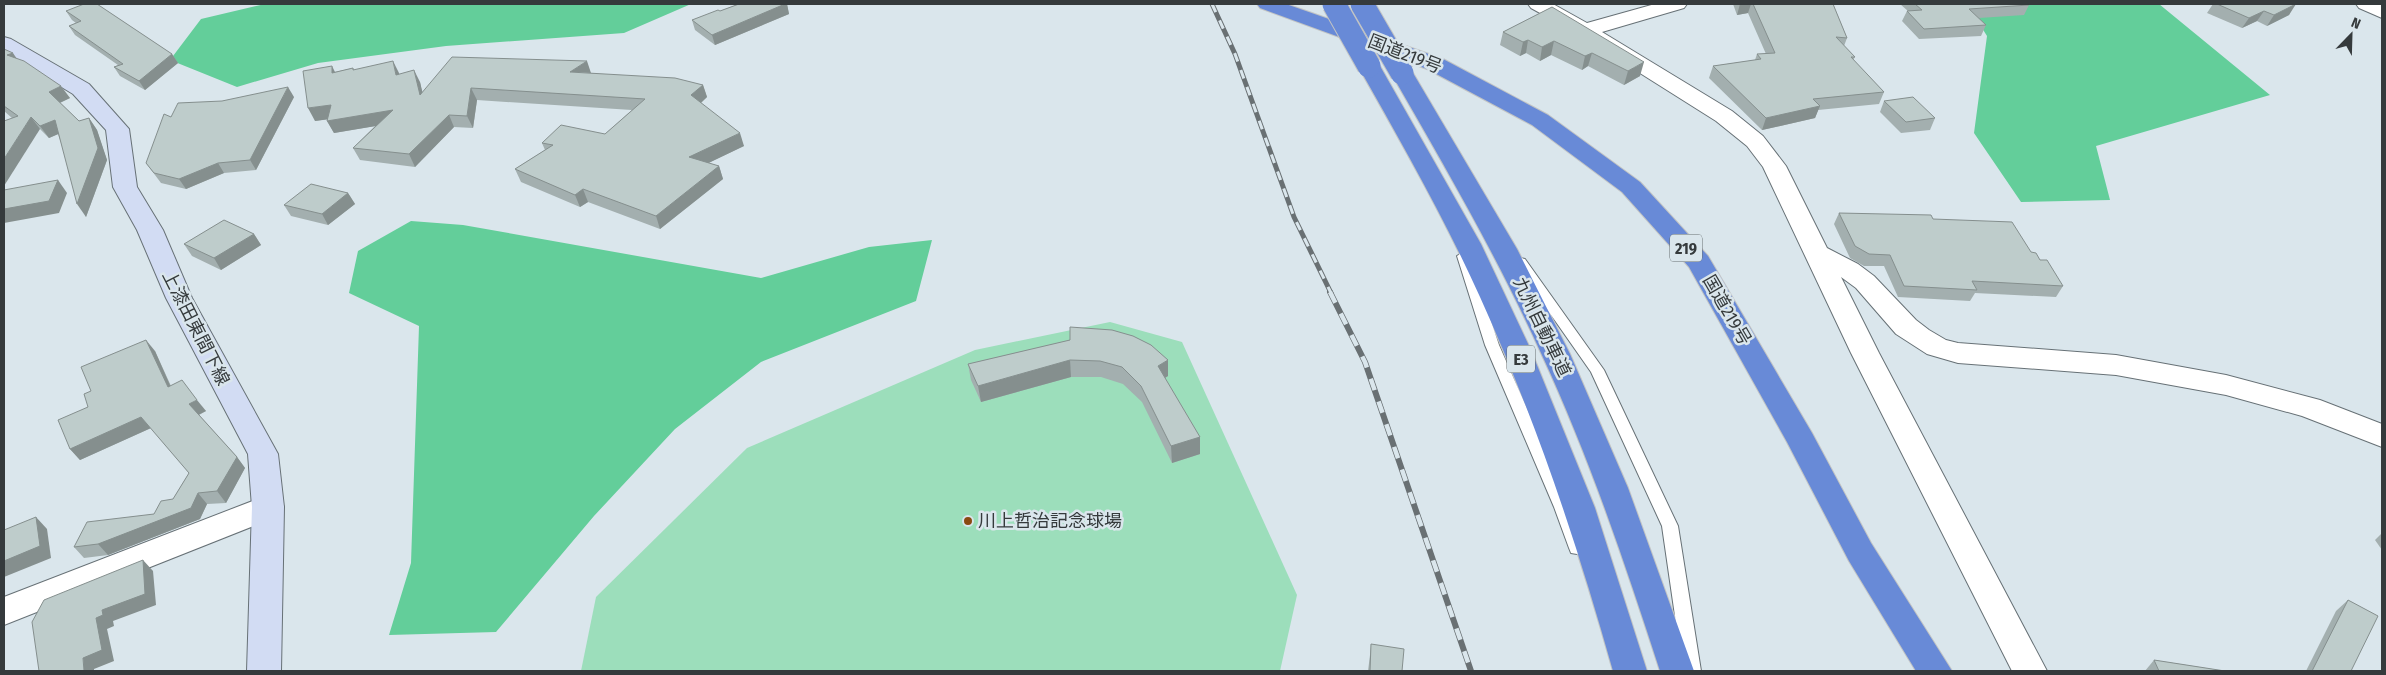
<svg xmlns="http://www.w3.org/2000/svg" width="2386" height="675" font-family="'Fira Sans Condensed','Noto Sans JP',sans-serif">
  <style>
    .green { fill: #9cdebb }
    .forest { fill: #63ce9a }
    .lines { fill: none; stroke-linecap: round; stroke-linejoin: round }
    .lane-casing { stroke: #677176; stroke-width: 2 }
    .street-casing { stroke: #677176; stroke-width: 2 }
    .secondary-casing { stroke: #677176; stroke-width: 2 }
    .highway-casing { stroke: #c2c4c4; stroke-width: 2 }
    .lane { fill: #fff; fill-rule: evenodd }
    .street { fill: #fff; fill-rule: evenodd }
    .secondary { fill: #d2dcf3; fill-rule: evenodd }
    .highway { fill: #688ad7; fill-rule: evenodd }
    .rail-far1-casing { stroke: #697073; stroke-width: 5 }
    .rail-casing { stroke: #697073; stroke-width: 6 }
    .rail-far1 { stroke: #dae6ec; stroke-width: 3; stroke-dasharray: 9; stroke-linecap: butt }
    .rail { stroke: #dae6ec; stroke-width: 4.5; stroke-dasharray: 12; stroke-linecap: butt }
    .highway-bridge-casing { stroke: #c2c4c4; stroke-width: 25; stroke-linecap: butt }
    .highway-bridge { stroke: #688ad7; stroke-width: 23 }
    .wall { fill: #a3afaf }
    .shaded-wall { fill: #858f8e }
    .building { fill: #becccb; stroke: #858f8e }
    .poi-dot { fill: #8a4a12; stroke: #dae6ec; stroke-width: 2 }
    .labels { text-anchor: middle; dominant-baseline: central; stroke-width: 5; stroke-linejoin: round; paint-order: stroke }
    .shield { fill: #dae6ec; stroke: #666e71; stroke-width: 1 }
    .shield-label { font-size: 16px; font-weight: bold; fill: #353a3c }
    .street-label { font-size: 18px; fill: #353a3c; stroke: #dae6ec }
    .poi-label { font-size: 18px; fill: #353a3c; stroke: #dae6ec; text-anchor: start }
  </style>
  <rect width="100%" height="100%" fill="#dae6ec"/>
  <!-- green -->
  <polygon class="green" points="1110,322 1182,342 1297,595 1280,671 581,671 596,597 747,448 975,350"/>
  <!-- forest -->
  <g class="forest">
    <polygon points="265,4 691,4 624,33 446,46 318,63 237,87 170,60 201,19"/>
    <polygon points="1967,4 2159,4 2270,95 2096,146 2110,200 2021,202 1974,133 1987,36"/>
    <polygon points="411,221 463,225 761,278 869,247 932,240 916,301 761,362 675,429 594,516 496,632 389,635 411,563 419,326 349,293 358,251"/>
  </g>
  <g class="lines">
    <!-- lane casing -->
    <g class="lane-casing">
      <g id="lane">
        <polygon points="1463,252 1469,256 1499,345 1570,507 1585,548 1583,553 1577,554 1571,553 1569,548 1554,507 1485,345 1457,256"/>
        <polygon points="1520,258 1525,259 1604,370 1678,526 1701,671 1683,671 1662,526 1591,372 1514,262"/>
      </g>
    </g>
    <!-- street casing -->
    <g class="street-casing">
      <g id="street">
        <polygon points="1528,4 1553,4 1587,23 1655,4 1687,4 1684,8 1602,32 1732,111 1763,136 1786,166 1827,248 1858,264 1874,276 1916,320 1929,330 1946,340 1958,343 2116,355 2226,375 2320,400 2382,424 2382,447 2302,416 2226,395 2116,375 1958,363 1927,354 1896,334 1856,288 1841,277 1879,353 2047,671 2012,671 1851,353 1763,167 1747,146 1716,121 1578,34 1531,8"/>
        <polygon points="2356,4 2382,4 2382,18 2359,8"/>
        <polygon points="268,495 279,498 284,507 279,516 4,625 4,597"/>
      </g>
    </g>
    <!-- secondary casing -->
    <g class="secondary-casing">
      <polygon id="secondary" points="4,37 11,39 89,84 129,129 137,187 163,230 192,298 278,454 284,507 281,671 247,671 252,507 248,454 166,298 137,230 113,187 106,130 73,94 4,52"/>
    </g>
    <!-- highway casing -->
    <g class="highway-casing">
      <g id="highway">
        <polygon points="1257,4 1286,4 1443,59 1548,115 1640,182 1708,256 1812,433 1871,543 1952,671 1916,671 1849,561 1787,442 1689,267 1622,192 1532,125 1427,69 1260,8"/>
        <path d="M1369 60 1377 61 1380 66 1481 244 1530 348 1595 508 1647 671H1613C1577 543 1535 418 1480 297 1444 217 1401 142 1358 66L1361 61Z"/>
        <path d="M1402 66 1410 68 1413 73 1517 249 1570 354 1628 488 1694 671H1660C1625 563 1589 456 1541 353 1497 256 1444 165 1391 73L1394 68Z"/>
      </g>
    </g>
    <!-- lane -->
    <use href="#lane" class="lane"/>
    <!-- street -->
    <use href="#street" class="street"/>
    <!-- secondary -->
    <use href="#secondary" class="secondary"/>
    <!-- highway -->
    <use href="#highway" class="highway"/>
    <!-- rail-far1 casing -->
    <g class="rail-far1-casing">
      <polyline id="rail-far1" points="1212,4 1235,54 1294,217 1331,293"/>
    </g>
    <!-- rail casing -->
    <g class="rail-casing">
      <polyline id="rail" points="1330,292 1365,362 1471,671"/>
    </g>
    <!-- rail-far1 -->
    <use href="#rail-far1" class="rail-far1"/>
    <!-- rail -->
    <use href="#rail" class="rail"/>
    <!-- highway-bridge casing -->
    <g class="highway-bridge-casing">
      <g id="highway-bridge">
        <polyline points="1334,4 1369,66"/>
        <polyline points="1362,4 1402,73"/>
      </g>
    </g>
    <!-- highway-bridge -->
    <use href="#highway-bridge" class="highway-bridge"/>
  </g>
  <!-- wall -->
  <g class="wall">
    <polygon points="739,4 787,4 789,14 715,45 695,30 692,20 720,11"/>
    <polygon points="1733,4 1833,4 1847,38 1844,46 1855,57 1853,60 1884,92 1879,104 1818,110 1815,118 1762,130 1709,78 1713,66 1755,60 1757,54 1766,54 1748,13 1737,15"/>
    <polygon points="1900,4 2028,4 2029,5 2024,15 1979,18 1986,25 1981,36 1919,39 1902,21 1907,11 1908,11"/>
    <polygon points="2213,4 2294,4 2289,15 2267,26 2257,21 2242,28 2207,13"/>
    <polygon points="1552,7 1640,76 1624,85 1588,66 1582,70 1551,55 1540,61 1526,53 1520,56 1500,45 1503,32"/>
    <polygon points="66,11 172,54 178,63 145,90 120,76 114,67 118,65 75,35 69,26 76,23 72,20"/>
    <polygon points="4,49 70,98 60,103 79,121 89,118 97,130 107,160 86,217 58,134 49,138 40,129 12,118 4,111"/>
    <polygon points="353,68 354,70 399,74 420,82 422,92 591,73 703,85 707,97 701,103 744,146 708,163 719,166 723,179 660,229 588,202 580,207 521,182 515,169 545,150 542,143 605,134 632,110 477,100 473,128 454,127 415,167 360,160 353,148 375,126 334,133 327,121 328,119 315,121 335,72"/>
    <polygon points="294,97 256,170 224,173 186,189 161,183 146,163 171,117 222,101"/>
    <polygon points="1884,101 1935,118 1930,130 1901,133 1880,112"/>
    <polygon points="348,193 355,204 328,225 291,216 284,205"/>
    <polygon points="1839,213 1933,219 2031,252 2040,260 2063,286 2056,297 1975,293 1970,301 1898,297 1884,266 1864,266 1850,258 1834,224"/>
    <polygon points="254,234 261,245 221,270 192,256 184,244"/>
    <polygon points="1070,340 1168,376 1165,378 1200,454 1172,463 1142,402 1123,384 1101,377 1071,377 981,402 971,380 968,364"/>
    <polygon points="155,351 171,386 206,411 199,415 237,457 245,468 226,503 207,504 200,519 108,555 84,558 74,547 154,514 173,499 189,473 151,428 80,460 70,449 88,407 91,391"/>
    <polygon points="2382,533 2382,550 2375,540"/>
    <polygon points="2348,600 2351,671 2306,671 2336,611"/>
    <polygon points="1371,644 1402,671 1368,671 1370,655"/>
    <polygon points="2154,660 2225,671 2145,671"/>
  </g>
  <!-- shaded-wall -->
  <g class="shaded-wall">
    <polygon points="785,4 787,4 789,14 715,45 712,35"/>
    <polygon points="1740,4 1751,4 1748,13 1737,15"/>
    <polygon points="2296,4 2289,15 2267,26 2274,15"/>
    <polygon points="2264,11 2257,21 2242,28 2249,18"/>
    <polygon points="1528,40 1526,53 1520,56 1523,42"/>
    <polygon points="1554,41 1551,55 1540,61 1542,47"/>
    <polygon points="13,53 21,65 7,55"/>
    <polygon points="1592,53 1588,66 1582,70 1585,56"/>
    <polygon points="172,54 178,63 145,90 139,81"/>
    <polygon points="393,61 399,73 402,87 396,75"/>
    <polygon points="587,61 591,73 570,72"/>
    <polygon points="1644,62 1640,76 1624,85 1628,71"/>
    <polygon points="332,66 338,78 332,73"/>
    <polygon points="414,70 420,82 426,107 420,95"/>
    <polygon points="703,85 707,97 695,108 691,95"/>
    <polygon points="61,86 70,98 57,104 49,92"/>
    <polygon points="288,87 294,97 256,170 250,160"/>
    <polygon points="471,88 477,100 473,128 467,116"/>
    <polygon points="331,105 338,118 315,121 308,108"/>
    <polygon points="1820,106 1815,118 1762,130 1766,118"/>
    <polygon points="393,110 400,122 334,133 327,121"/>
    <polygon points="449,115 454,127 415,167 409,154"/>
    <polygon points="31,117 40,129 4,186 4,159"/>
    <polygon points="89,118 97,130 107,160 86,217 77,204"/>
    <polygon points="55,120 63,132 49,138 40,126"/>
    <polygon points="740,133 744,146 694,170 689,157"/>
    <polygon points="218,163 224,173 186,189 179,179"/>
    <polygon points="719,166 723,179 660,229 656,216"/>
    <polygon points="58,180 67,193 59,213 4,223 4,209"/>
    <polygon points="583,189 588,202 580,207 575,195"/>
    <polygon points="348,193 355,204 328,225 322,214"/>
    <polygon points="254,234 261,245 221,270 214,258"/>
    <polygon points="146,340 155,351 176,399 168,387"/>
    <polygon points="1070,360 1071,377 981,402 978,386"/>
    <polygon points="1168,360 1168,376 1158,382 1158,366"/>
    <polygon points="197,400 206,411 198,415 189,404"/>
    <polygon points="141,417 151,428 80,460 70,449"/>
    <polygon points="1200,437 1200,454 1172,463 1171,446"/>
    <polygon points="237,457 245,468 226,503 217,491"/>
    <polygon points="198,493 207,504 200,519 108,555 98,544"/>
    <polygon points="36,517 47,529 51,558 4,577 4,561"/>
    <polygon points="143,560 153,571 156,605 113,621 114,626 107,629 114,661 94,669 94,671 84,671 83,658 96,618"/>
  </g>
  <!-- building -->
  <g class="building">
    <polygon points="84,4 97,4 172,54 139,81 114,67 123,64 69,26 81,21 66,11"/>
    <polygon points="739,4 785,4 712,35 692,20 718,10 720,11"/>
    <polygon points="1753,4 1833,4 1847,38 1836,37 1855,57 1851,57 1884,92 1813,99 1820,106 1766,118 1713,66 1761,59 1757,54 1775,53"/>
    <polygon points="1915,4 2028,4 2029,5 1969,9 1986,25 1924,29 1907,11 1922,10"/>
    <polygon points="2217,4 2296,4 2274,15 2264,11 2249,18"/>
    <polygon points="1552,7 1644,62 1628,71 1592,53 1585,56 1554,41 1542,47 1528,40 1523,42 1503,32"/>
    <polygon points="4,49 13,53 7,55 24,61 61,86 49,92 79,121 89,118 98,148 77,204 55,120 40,126 31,117 4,159 4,121 18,116 4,106"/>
    <polygon points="452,57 587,61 570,72 675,78 703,85 691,95 740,133 689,157 719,166 656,216 583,189 575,195 515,169 553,145 542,143 561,125 605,134 645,99 471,88 467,116 449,115 409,154 353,148 393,110 327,121 331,105 308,108 303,71 332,66 332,73 353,68 353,70 393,61 396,75 414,70 420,95"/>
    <polygon points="288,87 250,160 218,163 179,179 154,173 146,163 164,114 171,117 178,103 222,101"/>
    <polygon points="1913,97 1935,118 1906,122 1884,101"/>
    <polygon points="58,180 49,201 4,209 4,190"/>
    <polygon points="311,184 348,193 322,214 284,205"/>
    <polygon points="1839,213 1931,215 1933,219 2012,222 2031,252 2036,253 2040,260 2047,260 2063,286 1972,281 1977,290 1904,286 1890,255 1869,254 1855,246"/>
    <polygon points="224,220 254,234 214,258 184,244"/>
    <polygon points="1070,327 1112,330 1133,336 1151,345 1168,360 1158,366 1200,437 1171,446 1141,386 1122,367 1100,361 1070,360 978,386 968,364 1070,340"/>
    <polygon points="146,340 168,387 182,380 197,400 189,404 237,457 217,491 198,493 191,508 98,544 74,547 87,522 154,514 161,501 173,499 189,473 141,417 70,449 58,420 88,407 84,394 91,391 81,367"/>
    <polygon points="36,517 40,546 4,561 4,530"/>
    <polygon points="143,560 145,594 102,610 103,615 96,618 102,650 83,658 84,671 39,671 32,622 44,600"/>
    <polygon points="2348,600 2378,616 2351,671 2312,671"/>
    <polygon points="1371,644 1404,649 1402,671 1370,671"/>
    <polygon points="2154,660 2225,671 2159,671"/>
  </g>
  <!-- markers -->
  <circle class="poi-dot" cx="968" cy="521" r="5"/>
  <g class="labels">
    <!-- shield labels -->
    <g class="shield">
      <rect x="1670" y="234.5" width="32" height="27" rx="4"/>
      <rect x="1507" y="345.5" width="28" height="27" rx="4"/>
    </g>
    <g class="shield-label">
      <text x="1686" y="248">219</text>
      <text x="1521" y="359">E3</text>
    </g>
    <!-- street labels -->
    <g class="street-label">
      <text transform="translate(1405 54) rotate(21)">国道219号</text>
      <text transform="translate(1727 310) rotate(60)">国道219号</text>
      <text transform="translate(1542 327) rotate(64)">九州自動車道</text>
      <text transform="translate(196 328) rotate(63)">上漆田東間下線</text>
    </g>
    <!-- poi labels -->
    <g class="poi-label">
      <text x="978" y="521">川上哲治記念球場</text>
    </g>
  </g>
  <!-- border -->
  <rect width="2386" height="675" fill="none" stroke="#353a3c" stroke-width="10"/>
  <!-- north arrow -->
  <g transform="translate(2351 35) rotate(23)" stroke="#dae6ec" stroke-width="4" paint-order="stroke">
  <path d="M0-4L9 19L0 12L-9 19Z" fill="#353a3c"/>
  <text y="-8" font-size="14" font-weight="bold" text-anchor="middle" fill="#353a3c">N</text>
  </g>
</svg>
